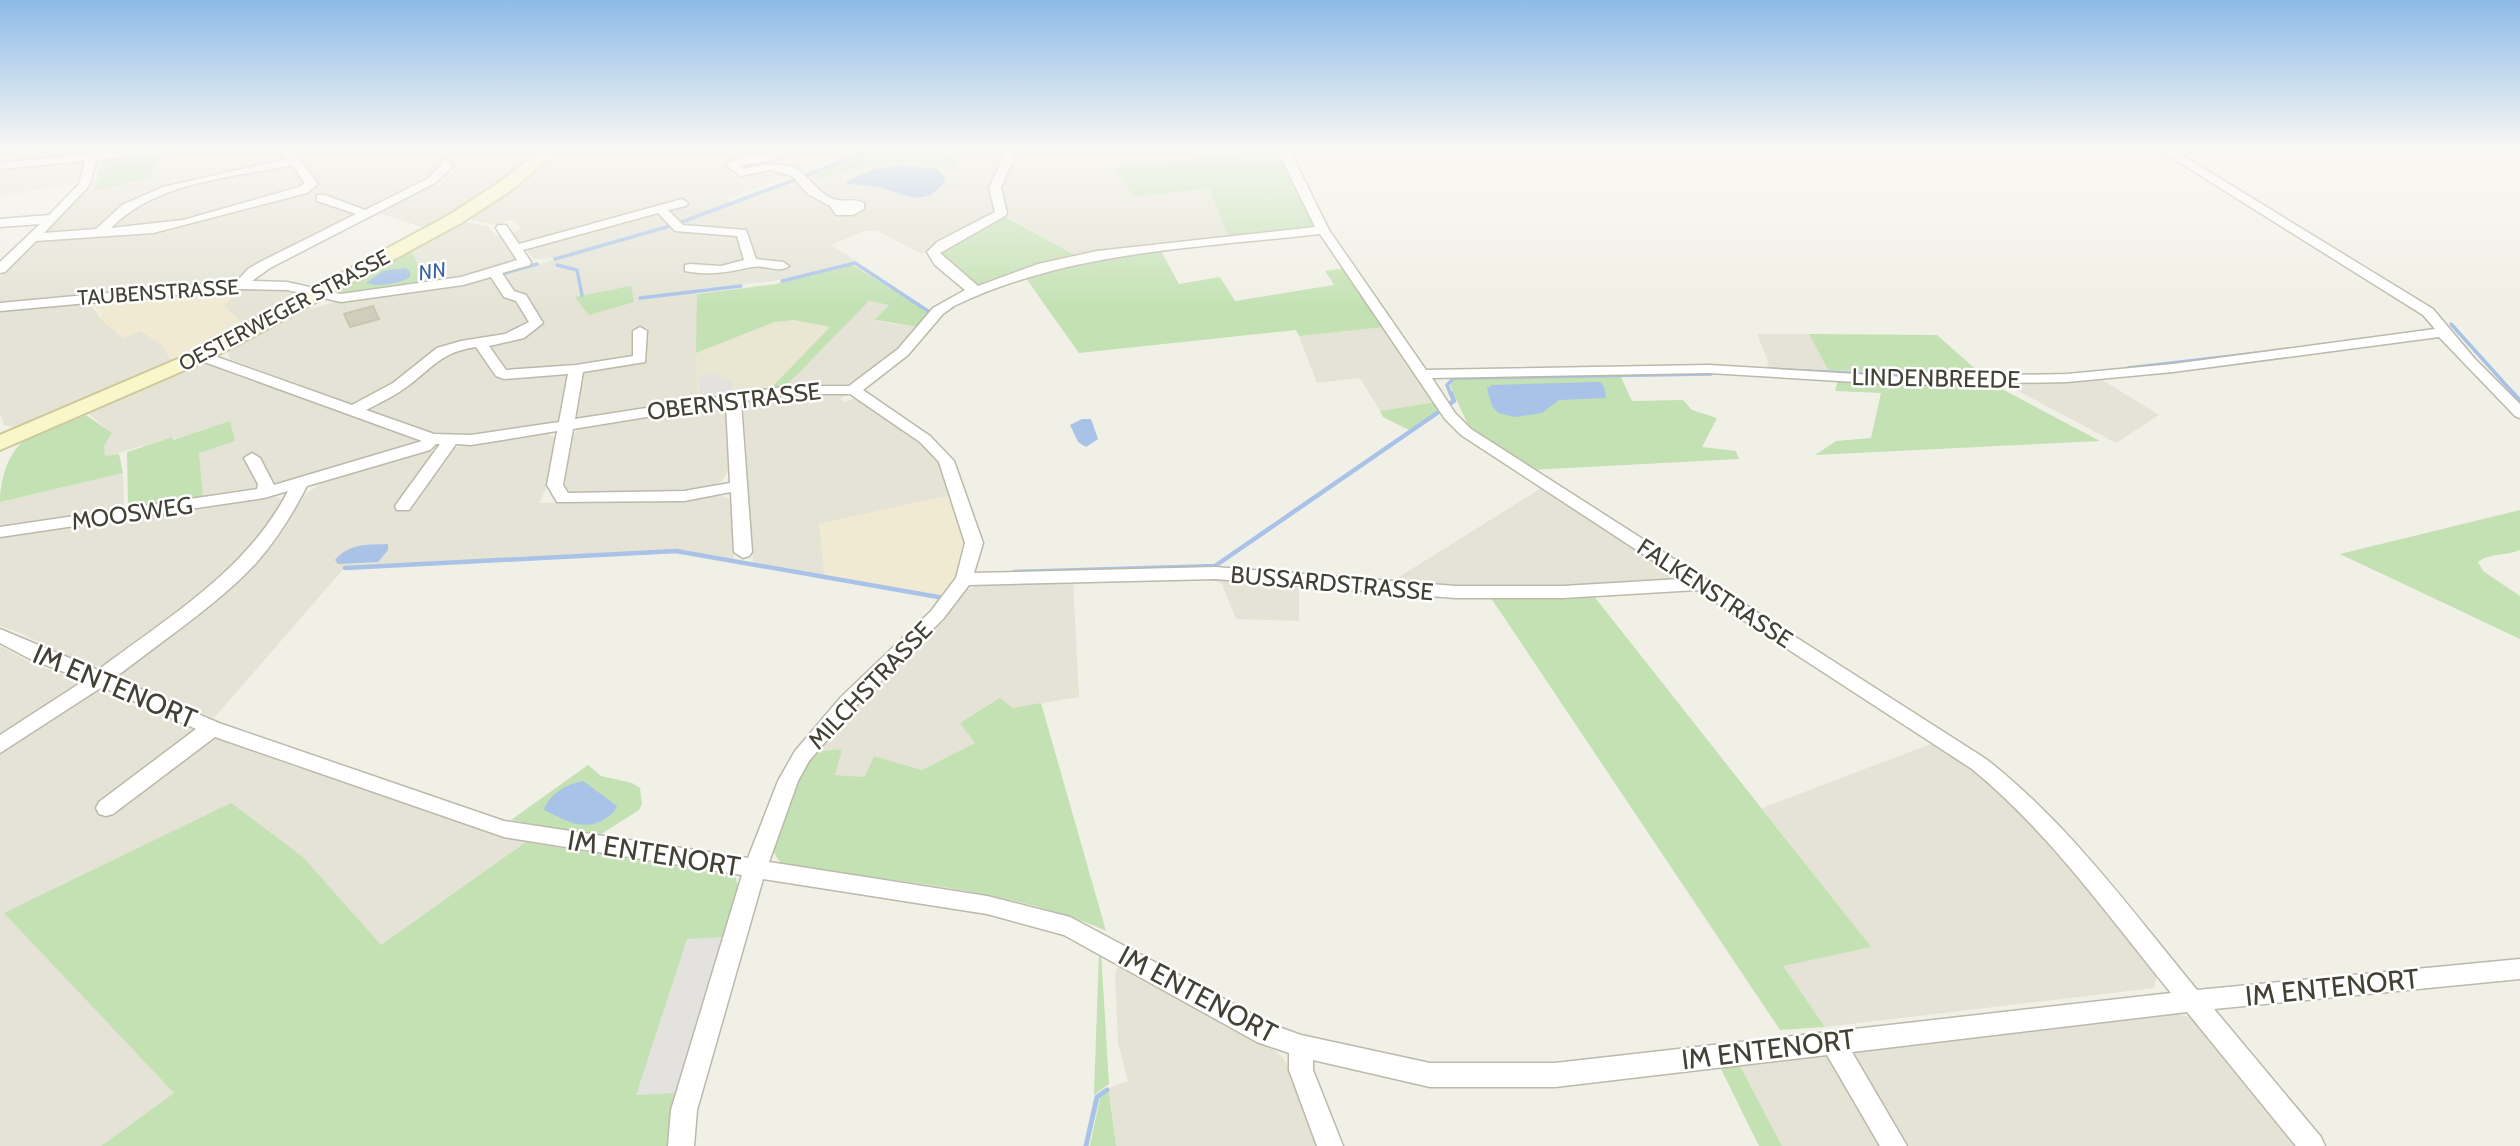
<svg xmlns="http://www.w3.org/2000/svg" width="2520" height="1146" font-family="Cabin,sans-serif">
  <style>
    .residential { fill: #e4e3d5 }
    .commercial { fill: #f1ead3 }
    .education { fill: #e9e7d1 }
    .green { fill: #c3e1b3 }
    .parking { fill: #e3e2de }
    .water { fill: #a8c2e8 }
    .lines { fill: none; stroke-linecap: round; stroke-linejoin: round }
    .stream-far2 { stroke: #a8c2e8; stroke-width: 3.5 }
    .stream-far1 { stroke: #a8c2e8; stroke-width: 4.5 }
    .stream { stroke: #a8c2e8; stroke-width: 5 }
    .building { fill: #d1cdbd; stroke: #cbc6b1; stroke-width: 2 }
    .street-casing { stroke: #bbb9aa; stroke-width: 3 }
    .secondary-casing { stroke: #ccc99a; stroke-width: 4 }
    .street { fill: #fff; fill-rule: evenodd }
    .secondary { fill: #f9f6c9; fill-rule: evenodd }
    .labels { text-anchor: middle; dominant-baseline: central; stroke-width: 5; stroke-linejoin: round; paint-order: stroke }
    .far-water-label { font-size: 21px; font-style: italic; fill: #3b63a3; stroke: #fff }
    .far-street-label { font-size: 21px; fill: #434136; stroke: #fff }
    .street-label { font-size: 24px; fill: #434136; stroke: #fff }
    .near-street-label { font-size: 28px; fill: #434136; stroke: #fff }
  </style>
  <rect width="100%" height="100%" fill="#f1f0e6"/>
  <!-- residential -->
  <g class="residential">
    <polygon points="0,149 85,149 69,154 0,163"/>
    <polygon points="218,149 543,149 487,194 426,228 369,210 226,283 0,305 0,277 85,193 96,176 154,170 165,153"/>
    <polygon points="562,149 782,149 767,155 723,164 736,178 768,170 791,175 726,199 731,203 679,222 554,258 534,259 526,250 531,247 529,243 520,243 513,233 521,228 514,219 494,225 466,219 521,182"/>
    <polygon points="802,149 860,149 797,172 779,164 779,158 787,153"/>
    <polygon points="1016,149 1277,149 1115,168 1133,197 1209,188 1229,238 1078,256 1004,215 1001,183"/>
    <polygon points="951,153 996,155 1002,158 998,173 997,210 922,254 877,231 865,231 831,245 856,261 774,281 697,289 697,400 498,432 437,436 230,359 228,354 230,349 299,312 339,301 480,281 683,222 811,175 822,179 863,166 898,160 934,162 958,167"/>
    <polygon points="78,159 83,162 78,182 0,197 0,168"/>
    <polygon points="462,221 488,226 495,235 501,236 518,258 513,265 462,279 428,283 410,250"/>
    <polygon points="241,289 285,290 298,297 246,326 223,306"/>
    <polygon points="85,299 99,315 98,317 141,331 162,345 173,363 17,428 4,425 0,414 0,310"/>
    <polygon points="869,301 889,305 875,321 919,327 899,350 857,381 847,384 787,385"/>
    <polygon points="1385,327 1436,402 1380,411 1360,378 1317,383 1299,336"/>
    <polygon points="1757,334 1809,334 1828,370 1767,367 1768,361"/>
    <polygon points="199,364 213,364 416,440 416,444 281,484 203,496 199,452 172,437 105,457 104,446 111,433 88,413"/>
    <polygon points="2099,378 2159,415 2116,443 2005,384"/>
    <polygon points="831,392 847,395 840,399 845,402 854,398 920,441 940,461 952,495 819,524 825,576 753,563 743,408 754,399 784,394"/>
    <polygon points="710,406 720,407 725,412 728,471 721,482 709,487 679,491 580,493 570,492 565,487 570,438 577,430"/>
    <polygon points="543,432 553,436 555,442 549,482 539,503 666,500 722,496 730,499 734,560 677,553 346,566 214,718 125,683 122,675 128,665 257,559 306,494 317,486 330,478 423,453"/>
    <polygon points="123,473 124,508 0,527 0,502"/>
    <polygon points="1543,487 1677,574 1666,581 1515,587 1389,583"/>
    <polygon points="273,495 281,499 280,506 253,544 219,578 113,663 101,667 88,666 18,632 0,626 0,537"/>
    <polygon points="1210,578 1299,586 1299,621 1236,619 1222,584"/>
    <polygon points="1073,581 1079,697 1013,708 976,743 922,770 874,756 866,777 834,775 815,752 854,703 963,592 978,585"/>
    <polygon points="0,646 35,665 79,680 77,687 0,738"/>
    <polygon points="98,692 298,768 306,767 495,835 526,842 381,945 304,858 5,913 174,1093 101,1146 0,1146 0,751 83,695"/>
    <polygon points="1936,742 1982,771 2056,845 2158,971 2154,988 1825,1027 1782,965 1870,947 1762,808"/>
    <polygon points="1120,963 1268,1044 1283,1058 1294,1074 1320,1146 1116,1146 1109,1088 1128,1081 1118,1043 1115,973"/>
    <polygon points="2178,1014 2196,1019 2298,1146 1782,1146 1739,1064"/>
  </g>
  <!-- commercial -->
  <g class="commercial">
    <polygon points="241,289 224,306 246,326 174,362 162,345 141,331 123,338 98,317 103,315 87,300"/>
    <polygon points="952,495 967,543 959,571 944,597 825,576 819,524"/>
  </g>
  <!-- education -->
  <polygon class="education" points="794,320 831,327 771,388 697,400 696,353 775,322"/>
  <!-- green -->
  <g class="green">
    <polygon points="1277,149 1315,223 1307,229 1229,238 1209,188 1133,197 1115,168"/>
    <path d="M884 152 950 153 958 167C950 168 932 162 920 161 884 159 856 168 822 179L811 175 863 155Z"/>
    <polygon points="165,153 153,170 153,177 93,191 101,177 128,173 96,176 104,158"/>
    <polygon points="1004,216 1077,256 1039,265 986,285 978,285 938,257 940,249"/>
    <polygon points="410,250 428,283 357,294 332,293"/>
    <polygon points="1161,251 1179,284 1220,277 1235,301 1334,285 1325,271 1345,268 1385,327 1299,336 1296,330 1079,353 1025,277 1075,262"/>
    <polygon points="853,265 931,314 919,327 875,320 889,305 869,301 787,385 771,388 830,327 794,320 775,322 696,353 697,294 776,284"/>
    <polygon points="631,286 634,302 589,315 575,297"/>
    <polygon points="1809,334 1937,335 1981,374 1828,370"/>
    <polygon points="1621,377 1632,401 1683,400 1692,410 1717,418 1702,447 1736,451 1739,459 1530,470 1470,429 1450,386 1454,379"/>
    <polygon points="1838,380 1987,384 2000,388 2100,441 1815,455 1836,441 1871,438 1881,393 1835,391"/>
    <polygon points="1436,402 1439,409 1409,430 1383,417 1380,411"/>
    <path d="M86 415 112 433 104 446 105 456 119 454 123 473 0 502C0 483 7 453 24 441 41 429 67 423 86 415Z"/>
    <polygon points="230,421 235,441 199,453 203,496 128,508 127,452 172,437 174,440"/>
    <path d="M2520 510V550C2507 556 2488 553 2478 562L2483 571 2520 596V639L2340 554Z"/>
    <polygon points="1593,595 1871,947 1783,966 1825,1027 1780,1030 1491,598"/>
    <path d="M1000 698 1013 708 1041 703 1106 931C1011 888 886 881 782 865L772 850 800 774 815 752 842 749 835 775 865 777 874 756 922 770 975 743 960 723Z"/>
    <polygon points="588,765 601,776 632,783 640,788 642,804 639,810 598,836 511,820"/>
    <polygon points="231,803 304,858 381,945 526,842 735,876 741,894 672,1146 101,1146 174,1093 4,913"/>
    <polygon points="1099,951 1101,952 1109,1084 1094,1095"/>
    <polygon points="1739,1064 1782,1146 1759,1146 1720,1067"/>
    <polygon points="1109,1092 1116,1146 1090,1146 1100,1098"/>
  </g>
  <!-- parking -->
  <g class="parking">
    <polygon points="706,373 721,374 722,381 732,379 732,393 700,398 700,376"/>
    <polygon points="725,937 678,1093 636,1095 687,939"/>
  </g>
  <!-- water -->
  <g class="water">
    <path d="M902 165 937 169 946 179C925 212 903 192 876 187 866 185 857 185 847 184V181L874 169Z"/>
    <path d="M405 268 410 271V277C399 284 378 287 366 283L383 271Z"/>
    <polygon points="1600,382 1604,387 1606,398 1559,400 1542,413 1515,417 1498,413 1492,406 1487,388 1492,385"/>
    <polygon points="1082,419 1091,419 1098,439 1086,447 1078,442 1070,425"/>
    <path d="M388 544V550L378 562 338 564 335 560C350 543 366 545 388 544Z"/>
    <path d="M583 781 617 806C614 812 612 814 606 818 584 833 566 820 544 810 549 794 567 784 583 781Z"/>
  </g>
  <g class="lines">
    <!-- stream-far2 -->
    <g class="stream-far2">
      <polyline points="807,175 864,153 925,152"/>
      <polyline points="679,223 794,180"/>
      <polyline points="555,259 670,226"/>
      <polyline points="557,265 577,270 582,295"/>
      <polyline points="505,273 537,264"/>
      <polyline points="782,281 855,263 931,313"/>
      <polyline points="640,298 741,286"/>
      <polyline points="2451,324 2515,395"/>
      <polyline points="2128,368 2258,353"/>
      <polyline points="1768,369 1934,377"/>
      <polyline points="1451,395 1447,385 1454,378 1711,374"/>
    </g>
    <!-- stream-far1 -->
    <g class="stream-far1">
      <polyline points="2513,393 2520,401"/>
      <polyline points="1449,404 1454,401 1451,393"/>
      <polyline points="345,568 676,551 944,598"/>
      <polyline points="1014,572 1215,566 1440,411"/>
    </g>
    <!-- stream -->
    <polyline class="stream" points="1086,1146 1097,1097 1107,1090"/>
  </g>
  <!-- building -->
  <polygon class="building" points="373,306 379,319 350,327 344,314"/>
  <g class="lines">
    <!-- street casing -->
    <g class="street-casing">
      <g id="street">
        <path d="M88 149H100L99 153 186 149 180 152 97 160 89 186 44 233 96 229 122 205 163 187 287 159 280 149H292L318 184 307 193 153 233 36 241 5 272 0 273V262L40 224 0 227V219L49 215 79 184 85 161 0 169V163L87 154ZM292 165 305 183 299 187 183 220 111 228C157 181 231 178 292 165Z"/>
        <path d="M784 149H800L774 160 740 166 743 169C762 165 784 159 802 173 813 182 822 197 837 200 848 202 854 198 864 203V209L853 215H836L830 206 808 194 792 176 770 170 740 176 726 165C742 153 765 156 784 149Z"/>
        <path d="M914 149H1012L1017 152 1001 188 1007 213 1005 216 940 253 978 286 1038 264 1097 251 1315 227 1277 149H1289L1329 230 1426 370 1709 365 1905 377 2067 374 2173 364 2435 329 2423 315 2158 149H2172L2433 309 2475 359 2520 404V418L2515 416 2439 337 2173 372 2067 382 1905 385 1709 373 1432 378 1455 413 1471 429 1986 759C2068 823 2131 910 2197 990L2520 959V979L2214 1009 2321 1137 2325 1146H2296L2187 1012 1852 1052 1907 1146H1880L1827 1055 1555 1087H1430L1313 1060V1070L1343 1146H1317L1289 1070V1053L1257 1042 1064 935 987 914 763 879 697 1110 694 1146H668L671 1110 742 875 504 837 215 737 113 814 106 816 99 814 96 808 99 802 196 729 102 687 0 753V735L85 680 30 659 0 643V629L98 670C167 618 248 570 288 491L264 498 0 537V527L257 489 258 484 244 458 252 453 260 458 274 485 422 441 196 359V353H206L352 405 393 383 437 348 461 341 505 334 529 322 516 301 504 297 491 277 463 285 341 302 287 290 241 289 0 311V303L237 281 248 269 260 262 356 214 317 201V195H325L365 210 427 179 441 165V161L445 160 453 166 435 183 270 268 252 281 287 282 341 294 461 277 517 260 496 228 498 225H506L519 244 682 199 688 203 686 206 668 210 683 225 746 230 756 259 783 262 789 266C779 274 764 264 752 267 728 272 710 276 685 271V265L690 264 721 266 744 260 737 236 675 231 658 213 523 250 531 262 530 265 502 273 514 291 526 295 543 323 524 338 489 346 506 370 576 365 633 356V331L640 327 647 331 645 362 583 372 575 419 789 386H849L898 349 933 308 965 290 935 265 927 252 937 242 995 212 989 188 1004 155 920 152ZM1320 234 1445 419 1461 435 1681 579 1563 586H1455L1215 567 974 573 983 543 954 461 930 436 863 390 908 355 943 314 954 306C1068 251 1196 248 1320 234ZM476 347 496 376 504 379 568 374 559 422 471 435 434 434 366 410C379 403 393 397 405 388 432 369 440 352 476 347ZM789 394H850L920 442 939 462 965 543 956 578 931 611 841 697 795 751 778 781 748 858 504 821 219 723 115 678C159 643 220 603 257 562 277 539 293 513 307 486L430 450 436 444H440L395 506 397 510H409L456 444 471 445 557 431 547 485 557 502 684 501 731 492 734 552 743 558 749 556 752 552 741 402ZM726 404 730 483 684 491 568 493 563 485 573 429ZM1215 579 1455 598H1563L1697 590 1972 769C2049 832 2108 916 2171 993L1555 1063H1430L1301 1035 1273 1025 1070 917 987 896 769 862 798 781 809 761 855 707 943 619 969 585Z"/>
      </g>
    </g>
    <!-- secondary casing -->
    <g class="secondary-casing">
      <polygon id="secondary" points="542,149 560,149 509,192 461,223 261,332 208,360 0,450 0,435 194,352 247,324 449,215 497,184"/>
    </g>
    <!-- street -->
    <use href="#street" class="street"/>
    <!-- secondary -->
    <use href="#secondary" class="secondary"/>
  </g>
  <!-- sky -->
  <linearGradient id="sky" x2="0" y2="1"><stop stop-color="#8ebae8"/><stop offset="0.48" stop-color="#f9f8f4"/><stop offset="1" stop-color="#f9f8f4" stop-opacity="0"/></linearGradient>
  <rect width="2520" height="309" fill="url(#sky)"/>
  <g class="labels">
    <!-- far-water labels -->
    <g class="far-water-label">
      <text transform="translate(432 271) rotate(-9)">NN</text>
    </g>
    <!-- far-street labels -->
    <g class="far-street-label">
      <text transform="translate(158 292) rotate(-4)">TAUBENSTRASSE</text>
      <text transform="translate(284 310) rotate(-28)">OESTERWEGER STRASSE</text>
    </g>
    <!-- street labels -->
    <g class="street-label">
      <text transform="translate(1936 378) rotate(1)">LINDENBREEDE</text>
      <text transform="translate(734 401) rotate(-7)">OBERNSTRASSE</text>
      <text transform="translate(132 513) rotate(-8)">MOOSWEG</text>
      <text transform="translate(1332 583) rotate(5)">BUSSARDSTRASSE</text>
      <text transform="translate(1715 593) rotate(33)">FALKENSTRASSE</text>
      <text transform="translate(870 685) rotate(-46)">MILCHSTRASSE</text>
    </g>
    <!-- near-street labels -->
    <g class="near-street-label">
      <text transform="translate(115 686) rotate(23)">IM ENTENORT</text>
      <text transform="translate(654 853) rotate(9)">IM ENTENORT</text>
      <text transform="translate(2332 987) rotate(-6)">IM ENTENORT</text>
      <text transform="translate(1198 994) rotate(28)">IM ENTENORT</text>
      <text transform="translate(1768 1049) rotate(-7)">IM ENTENORT</text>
    </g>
  </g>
</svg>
